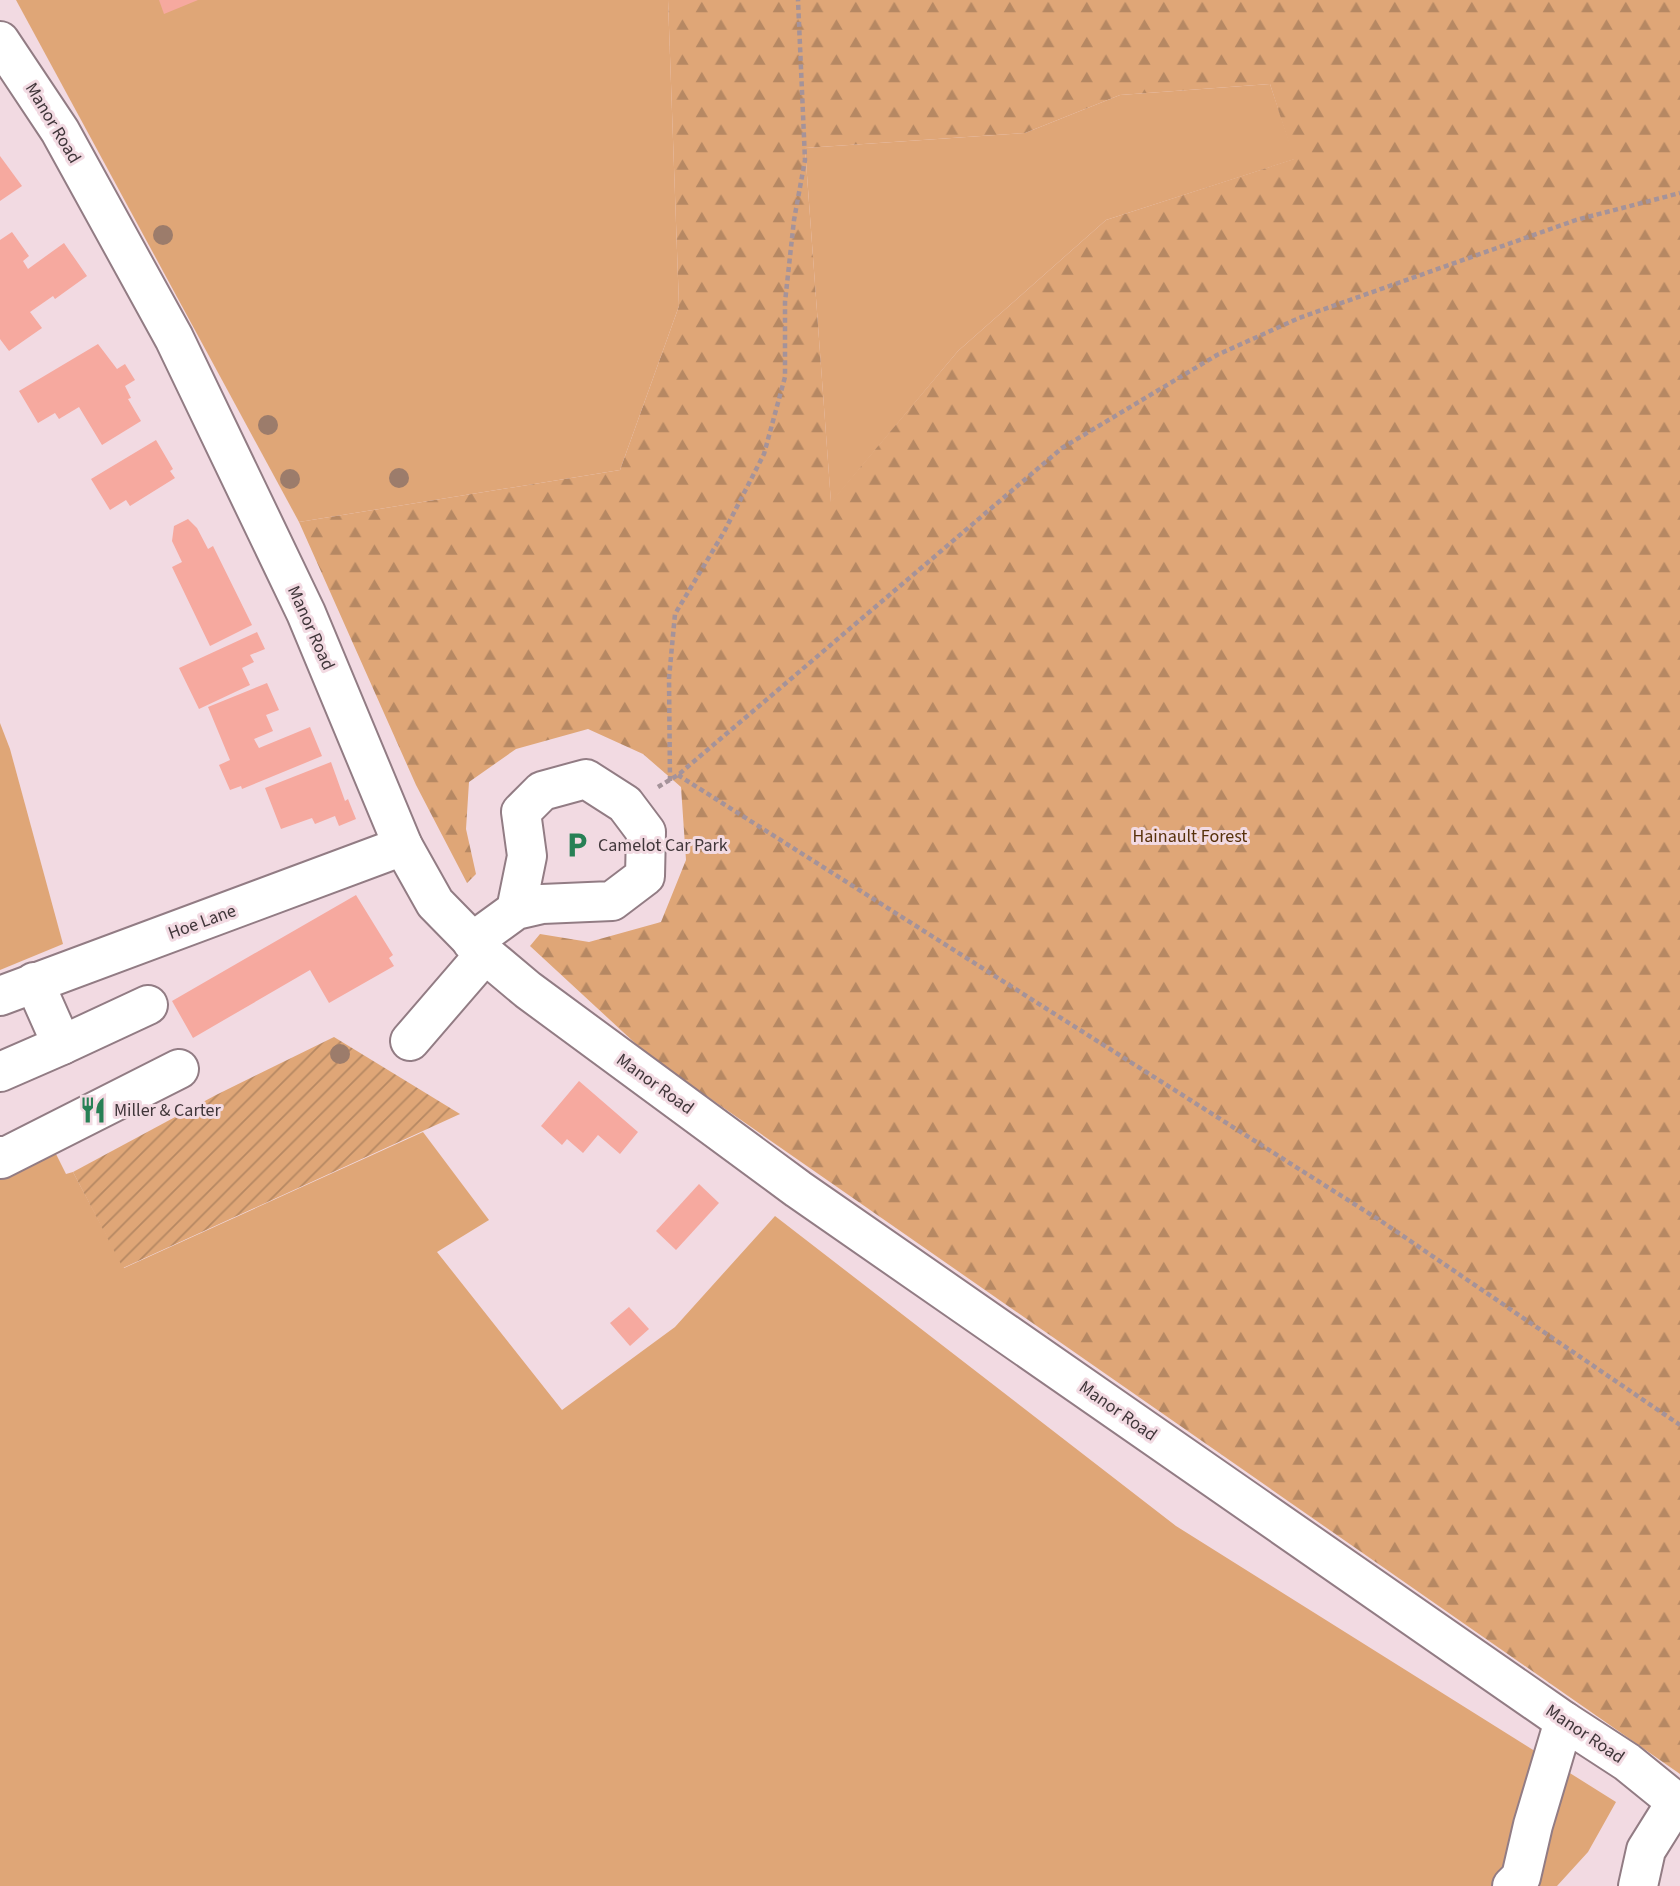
<svg xmlns="http://www.w3.org/2000/svg" width="1680" height="1886" font-family="'Source Sans 3',sans-serif">
  <style>
    .grass { fill: #dfa677 }
    .forest { fill: url(#forest-firs); fill-rule: evenodd }
    .garden { fill: url(#garden-furrows) }
    .building { fill: #f6a99f }
    .lines { fill: none; stroke-linecap: round; stroke-linejoin: round }
    .minor-casing { stroke: #927c84; stroke-width: 42 }
    .path { stroke: #a5939a; stroke-width: 4.5; stroke-dasharray: 5 3.5; stroke-linecap: butt }
    .minor { stroke: #fff; stroke-width: 38 }
    .tree { fill: #9c7c6b }
    .labels { text-anchor: middle; dominant-baseline: central; stroke-width: 6; stroke-linejoin: round; paint-order: stroke }
    .street-label { font-size: 18px; fill: #40363a; stroke: #f2dae2 }
    .park-label { font-size: 18px; fill: #56300a; stroke: #f2dae2 }
    .poi-label { font-size: 18px; fill: #40363a; stroke: #f2dae2; text-anchor: start }
  </style>
  <defs>
    <pattern id="forest-firs" width="22" height="20" patternUnits="userSpaceOnUse" patternTransform="scale(1.75)"><rect width="22" height="20" fill="#dfa677"/><path d="M5 1l3.5 6h-7zM16 11l3.5 6h-7z" fill="#b68863"/></pattern>
    <pattern id="garden-furrows" width="10" height="10" patternUnits="userSpaceOnUse" patternTransform="scale(1.75)"><rect width="10" height="10" fill="#dfa677"/><path d="M-1 1l2-2M0 10L10 0M9 11l2-2" fill="none" stroke="#b68863"/></pattern>
  </defs>
  <rect width="100%" height="100%" fill="#f2dae2"/>
  <!-- grass -->
  <g class="grass">
    <polygon points="16,0 668,0 679,306 620,470 299,522"/>
    <polygon points="1270,84 1295,159 1106,220 958,351 831,503 805,148 1025,133 1120,95"/>
    <polygon points="0,723 10,749 63,944 0,970"/>
    <polygon points="423,1132 489,1220 437,1252 562,1410 675,1327 775,1216 1176,1526 1616,1802 1588,1852 1557,1886 0,1886 0,1180 56,1154 66,1174 73,1172 124,1268"/>
  </g>
  <!-- forest -->
  <path class="forest" d="M668 0H1680V1774L649 1056 530 946 540 934 589 942 661 922 686 860 681 787 643 754 588 729 516 749 469 782 466 829 476 874 467 883 416 785 299 522 620 470 679 306ZM1270 84 1294 159 1106 220 958 351 831 502 805 148 1025 133 1120 95Z"/>
  <!-- garden -->
  <polygon class="garden" points="334,1037 460,1114 123,1268 73,1172 216,1095"/>
  <!-- building -->
  <g class="building">
    <polygon points="159,0 198,0 164,14"/>
    <polygon points="0,156 22,186 0,201"/>
    <polygon points="12,232 29,256 23,261 28,269 64,243 87,276 55,299 53,296 30,312 42,328 9,351 0,339 0,240"/>
    <polygon points="98,344 117,369 125,364 135,380 125,386 131,398 128,399 141,421 102,445 79,407 59,419 55,413 38,423 19,391"/>
    <polygon points="156,440 173,469 170,471 175,478 130,506 126,500 110,510 91,479"/>
    <polygon points="188,519 197,528 208,549 213,546 252,625 210,646 172,567 182,562 172,541 174,526"/>
    <polygon points="257,632 265,649 250,655 254,662 242,668 250,685 199,709 179,668"/>
    <polygon points="267,683 279,710 266,715 273,731 254,739 259,748 310,727 322,756 242,789 241,786 230,790 219,765 230,760 208,707"/>
    <polygon points="331,762 345,801 348,799 356,819 339,826 335,816 315,824 312,818 281,829 265,788"/>
    <polygon points="356,895 393,955 389,958 394,966 329,1003 310,970 193,1038 172,1001"/>
    <polygon points="579,1081 638,1132 620,1154 598,1135 583,1153 567,1139 562,1145 541,1126"/>
    <polygon points="699,1184 719,1203 676,1250 656,1231"/>
    <polygon points="629,1307 649,1329 630,1346 610,1323"/>
  </g>
  <g class="lines">
    <!-- minor casing -->
    <g class="minor-casing">
      <g id="minor">
        <polyline points="0,41 60,131 174,338 306,613 403,846 435,903 485,954 528,990 798,1189 1564,1721 1627,1762 1680,1805"/>
        <polyline points="472,942 516,910 527,856 521,812 542,791 586,779 625,804 646,832 645,876 612,901 542,904 516,910"/>
        <polyline points="0,996 403,846"/>
        <polyline points="410,1041 485,954"/>
        <polyline points="62,1045 148,1005"/>
        <polyline points="0,1072 62,1045 34,982"/>
        <polyline points="0,1156 1,1159 179,1069"/>
        <polyline points="1512,1886 1521,1877 1533,1825 1564,1721"/>
        <polyline points="1638,1886 1646,1850 1676,1802"/>
      </g>
    </g>
    <!-- path -->
    <g class="path">
      <polyline points="678,775 1381,1221 1680,1425"/>
      <polyline points="670,781 669,678 675,614 724,532 764,454 785,377 785,302 794,220 805,160 798,0"/>
      <polyline points="658,787 678,775 1062,448 1217,355 1299,318 1576,220 1680,193"/>
    </g>
    <!-- minor -->
    <use href="#minor" class="minor"/>
  </g>
  <!-- trees -->
  <g class="tree">
    <circle cx="163" cy="235" r="10"/>
    <circle cx="268" cy="425" r="10"/>
    <circle cx="399" cy="478" r="10"/>
    <circle cx="290" cy="479" r="10"/>
    <circle cx="340" cy="1054" r="10"/>
  </g>
  <!-- icons -->
  <defs>
    <g id="parking-bare" transform="scale(2.1)"><path d="M-3.5-5.5H1a3.5 3.5 0 0 1 0 7H-1V5.5H-3.5ZM-1-3.4V-.6H.8a1.4 1.4 0 0 0 0-2.8Z" fill="#278055" stroke="#f2dae2" stroke-width="2.5" paint-order="stroke"/></g>
    <g id="restaurant-bare" transform="scale(2.1)"><path d="M-5-6h1v4h1v-4h1v4h1v-4h1v5L-1.5 .5V6h-2V.5L-5-1ZM5-6V6H3V1.5H1.5Q1.5-4 5-6Z" fill="#278055" stroke="#f2dae2" stroke-width="2.5" paint-order="stroke"/></g>
  </defs>
  <g fill-rule="evenodd">
    <use href="#parking-bare" x="577" y="845"/>
    <use href="#restaurant-bare" x="93" y="1110"/>
  </g>
  <g class="labels">
    <!-- street labels -->
    <g class="street-label">
      <text transform="translate(53 123) rotate(59)">Manor Road</text>
      <text transform="translate(311 628) rotate(66)">Manor Road</text>
      <text transform="translate(202 922) rotate(-20)">Hoe Lane</text>
      <text transform="translate(655 1084) rotate(36)">Manor Road</text>
      <text transform="translate(1118 1411) rotate(35)">Manor Road</text>
      <text transform="translate(1585 1734) rotate(34)">Manor Road</text>
    </g>
    <!-- park labels -->
    <g class="park-label">
      <text x="1190" y="836">Hainault Forest</text>
    </g>
    <!-- poi labels -->
    <g class="poi-label">
      <text x="598" y="845">Camelot Car Park</text>
      <text x="114" y="1110">Miller &amp; Carter</text>
    </g>
  </g>
</svg>
